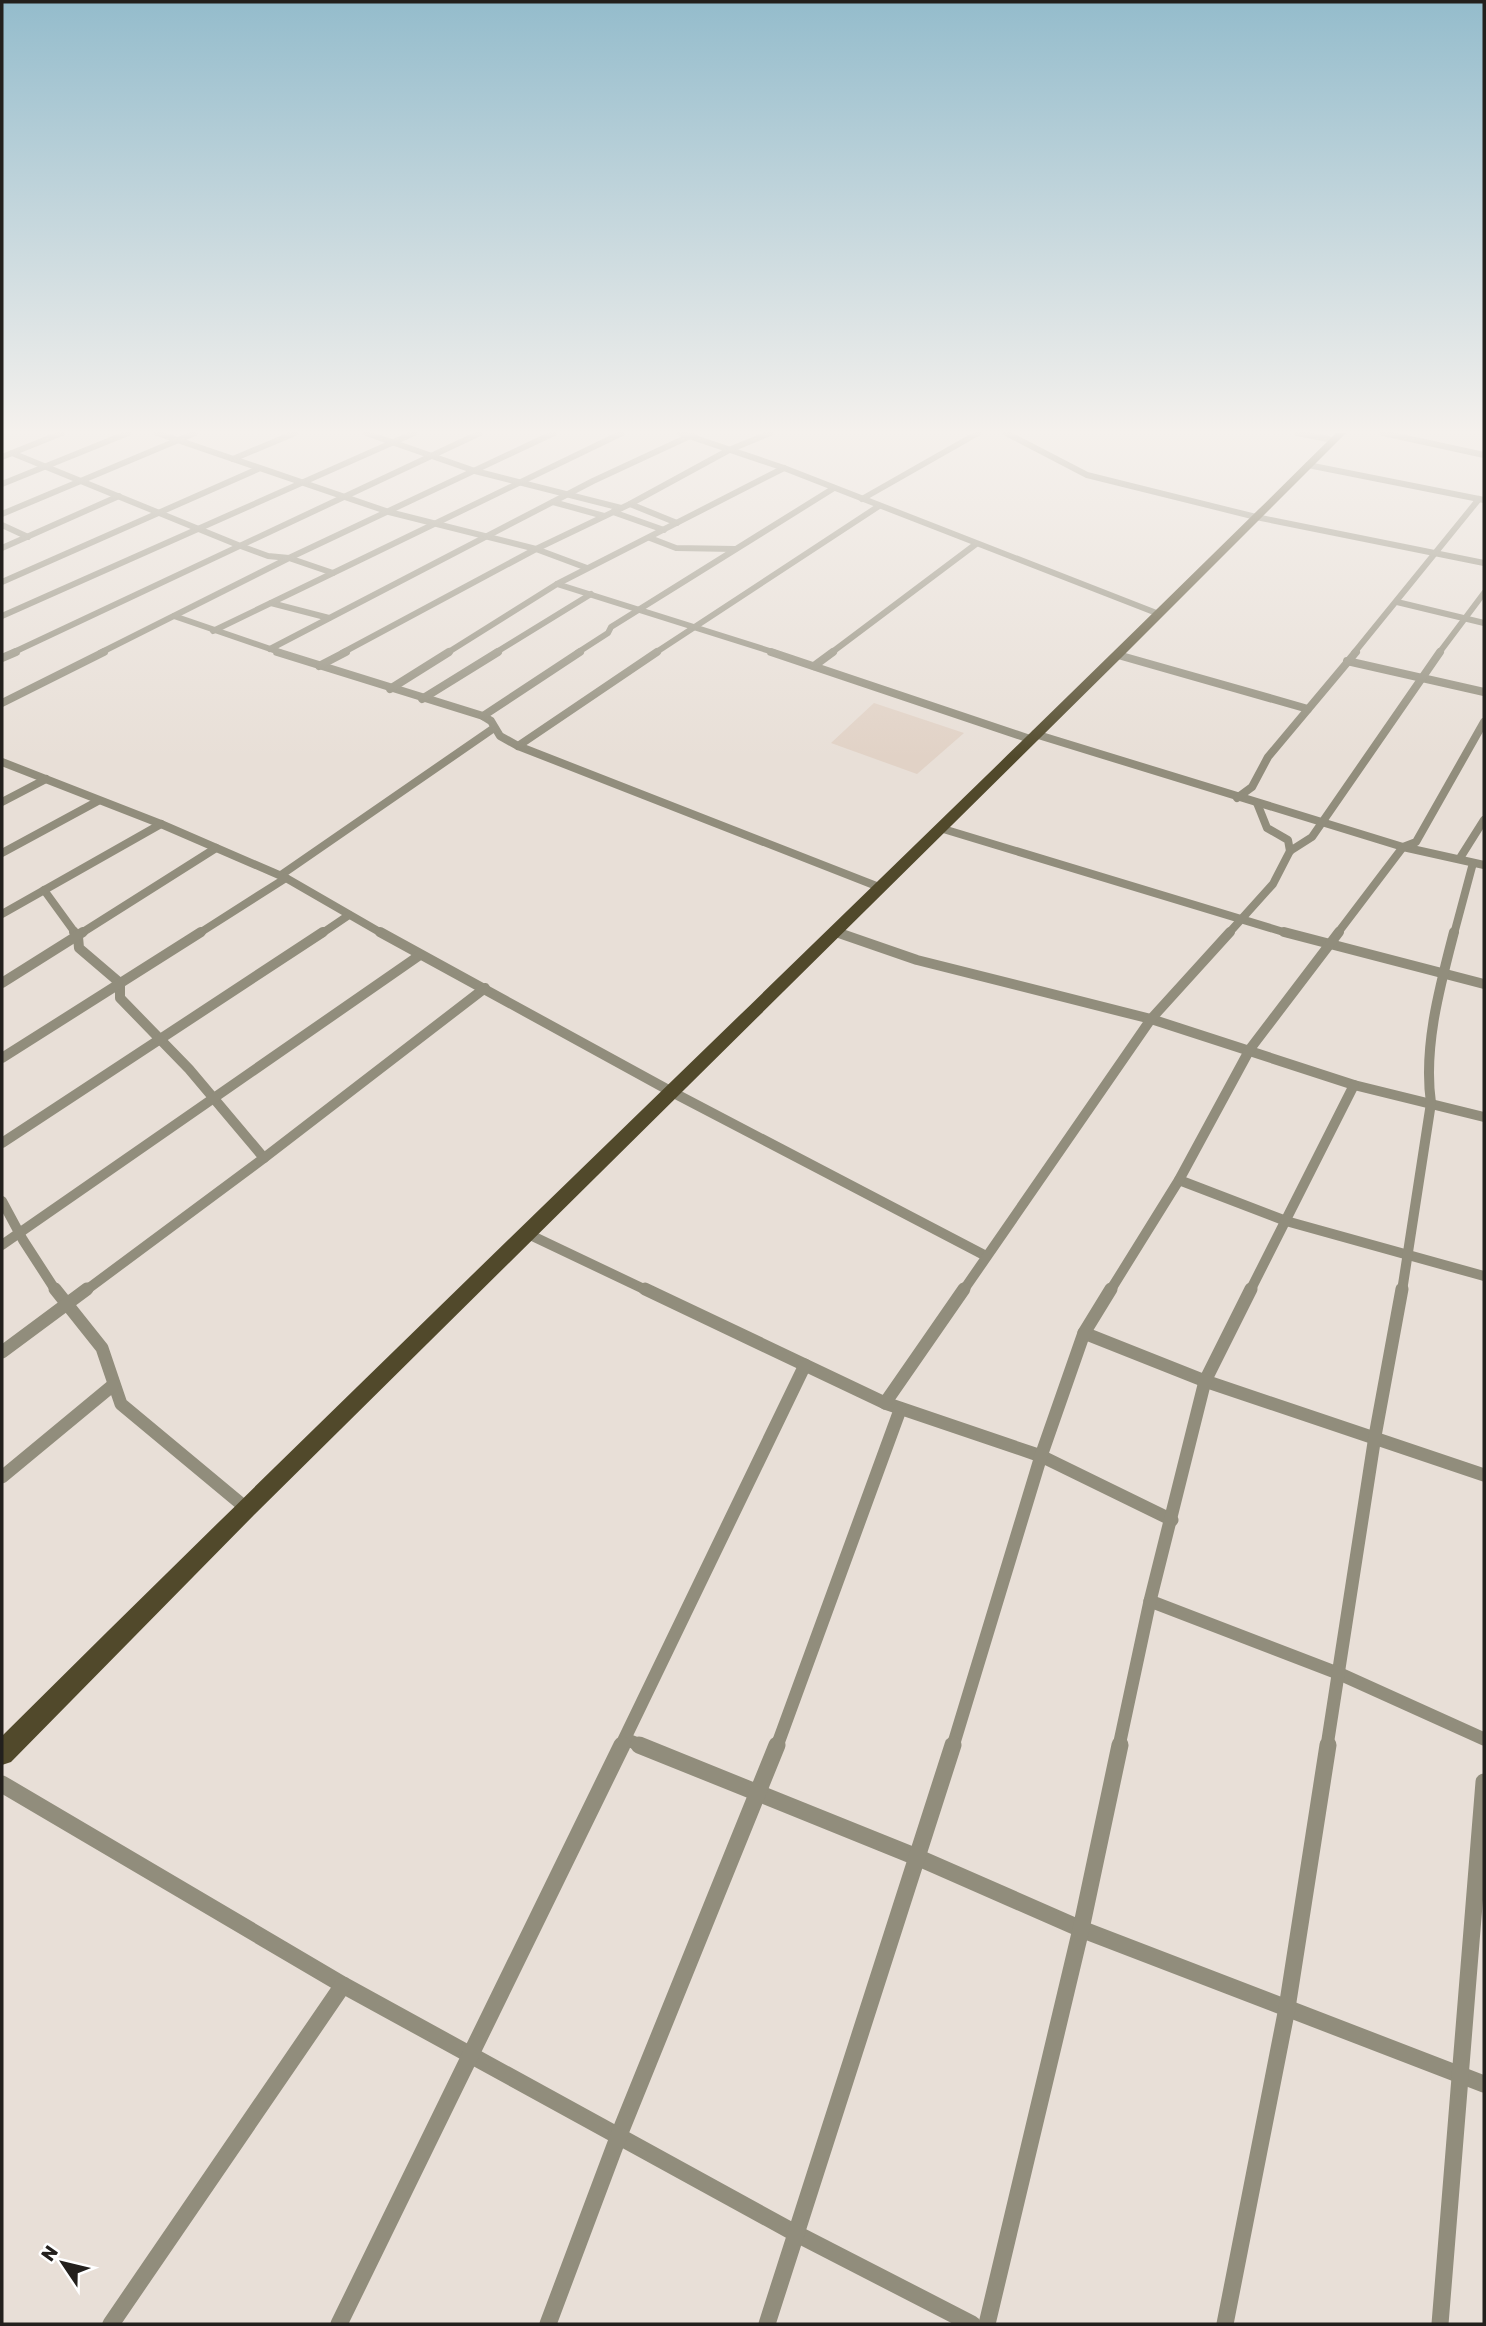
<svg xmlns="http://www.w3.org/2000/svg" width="1486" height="2326" viewBox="0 0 1486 2326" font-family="Rubik,sans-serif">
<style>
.built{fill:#e1d2c6}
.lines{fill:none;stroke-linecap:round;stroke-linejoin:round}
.street-far4{stroke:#918d7c;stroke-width:6}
.street-far3{stroke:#918d7c;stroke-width:8}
.street-far2{stroke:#918d7c;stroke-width:10}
.street-far1{stroke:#918d7c;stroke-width:13}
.street{stroke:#918d7c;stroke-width:17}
.primary{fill:#51492b;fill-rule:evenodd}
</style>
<rect width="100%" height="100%" fill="#e8dfd7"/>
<!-- built -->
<polygon class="built" points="874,703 964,733 917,774 831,743"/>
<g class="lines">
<!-- street-far4 -->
<g class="street-far4">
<polyline points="157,433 389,512 536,549 587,568"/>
<polyline points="366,433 475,471 621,508"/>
<polyline points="680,433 784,468 1159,614"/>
<polyline points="1006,433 1087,475 1256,517 1484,563"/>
<polyline points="1297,433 1333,440"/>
<polyline points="1383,433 1484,455"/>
<polyline points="12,453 238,545 268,556 289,558 554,433"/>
<polyline points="2,457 62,433"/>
<polyline points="233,459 295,433"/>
<polyline points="1308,465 1484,500"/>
<polyline points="2,484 128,433"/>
<polyline points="862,499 978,433"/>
<polyline points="553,502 604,516"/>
<polyline points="630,504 677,523"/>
<polyline points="613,512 664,530"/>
<polyline points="2,514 195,433"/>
<polyline points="2,525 28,537"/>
<polyline points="650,538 676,548 735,549"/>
<polyline points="2,548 119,496"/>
<polyline points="2,582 258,469"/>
<polyline points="557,584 776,653"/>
<polyline points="1397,602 1484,623"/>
<polyline points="271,603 329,618"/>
<polyline points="2,616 414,433"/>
<polyline points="174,616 282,653"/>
<polyline points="213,631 333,573"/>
<polyline points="270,649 593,481 692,435"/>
<polyline points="12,653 480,433"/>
<polyline points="100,653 289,558 333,573 622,433"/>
<polyline points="342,653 536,549 630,504 729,450 770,433"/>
<polyline points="447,653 557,584 784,468"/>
<polyline points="495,653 591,594"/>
<polyline points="577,653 608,633 611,627 834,488"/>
<polyline points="655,653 879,506"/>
<polyline points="831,653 976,544"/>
<polyline points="1354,653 1479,499"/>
<polyline points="1439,653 1484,593"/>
</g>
<!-- street-far3 -->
<g class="street-far3">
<polyline points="277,652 483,716 491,721 500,736 518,746 879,887"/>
<polyline points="771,652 1030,739"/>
<polyline points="1118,655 1308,709"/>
<polyline points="2,658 16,652"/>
<polyline points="1347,661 1484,692"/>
<polyline points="319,666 346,652"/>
<polyline points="814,666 833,652"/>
<polyline points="390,689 449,652"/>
<polyline points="422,699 498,652"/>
<polyline points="2,703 104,652"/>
<polyline points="483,716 580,652"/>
<polyline points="1035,734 1403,847 1484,865"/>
<polyline points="518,746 657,652"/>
<polyline points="2,762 161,824 286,878 383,934"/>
<polyline points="1237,798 1252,787 1268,757 1356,652"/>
<polyline points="2,802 46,779"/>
<polyline points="1257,803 1267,828 1288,840 1290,851"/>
<polyline points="940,828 1290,934"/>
<polyline points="2,853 98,801"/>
<polyline points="1460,858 1484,820"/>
<polyline points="281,875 494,728"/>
<polyline points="44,890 76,934"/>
<polyline points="2,914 161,824"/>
<polyline points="833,931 841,934"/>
<polyline points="80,934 216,848"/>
<polyline points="198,934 286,878"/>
<polyline points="321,934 349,915"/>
<polyline points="1228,934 1273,884 1290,851 1312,837 1440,652"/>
<polyline points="1337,934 1403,847 1416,842 1484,722"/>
<polyline points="1454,934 1473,863"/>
</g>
<!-- street-far2 -->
<g class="street-far2">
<polyline points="74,932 78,937 79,948 120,983 120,998 189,1069 264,1158"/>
<polyline points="380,932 672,1092 986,1256"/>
<polyline points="836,932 917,960 1151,1019 1354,1085 1484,1117"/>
<polyline points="1284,932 1484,984"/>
<polyline points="2,983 83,932"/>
<polyline points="2,1058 201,932"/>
<polyline points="2,1143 323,932"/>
<polyline points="1179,1180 1286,1221 1484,1276"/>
<polyline points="2,1201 23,1240 56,1291"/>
<polyline points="526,1233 648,1291"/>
<polyline points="2,1245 420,955"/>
<polyline points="85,1291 264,1158 485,988"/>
<polyline points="963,1291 1151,1019 1230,932"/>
<polyline points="1110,1291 1179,1180 1250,1049 1339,932"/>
<polyline points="1250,1291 1354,1085"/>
<path d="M1402,1291L1431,1103C1423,1047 1440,986 1454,932"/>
</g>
<!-- street-far1 -->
<g class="street-far1">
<polyline points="55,1289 102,1348 121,1404 246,1508"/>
<polyline points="645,1289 885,1403 1041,1456 1172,1520"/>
<polyline points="1084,1333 1205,1381 1484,1475"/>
<polyline points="2,1352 87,1289"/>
<polyline points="885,1403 964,1289"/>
<polyline points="2,1477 112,1386"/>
<polyline points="1150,1601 1340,1674 1484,1739"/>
<polyline points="625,1739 643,1746"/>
<polyline points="621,1746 805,1365"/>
<polyline points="777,1746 900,1410"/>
<polyline points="953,1746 1041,1456 1084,1333 1111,1289"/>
<polyline points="1119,1746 1150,1601 1205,1381 1251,1289"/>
<polyline points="1327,1746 1375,1436 1402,1289"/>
</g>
<!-- street -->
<g class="street">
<polyline points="639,1745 919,1858 1081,1929 1484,2084"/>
<polyline points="2,1784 343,1985 795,2233 972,2324"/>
<polyline points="111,2324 343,1985"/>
<polyline points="339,2324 622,1745"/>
<polyline points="548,2324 619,2135 777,1745"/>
<polyline points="767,2324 953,1745"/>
<polyline points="987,2324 1081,1929 1120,1745"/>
<polyline points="1225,2324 1287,2008 1328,1745"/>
<polyline points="1440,2324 1484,1782"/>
</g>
<!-- primary -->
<path class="primary" d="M1336,433H1346L1122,657L254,1515L11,1762L2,1765V1736C443,1298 894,870 1336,433Z"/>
</g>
<!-- sky -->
<linearGradient id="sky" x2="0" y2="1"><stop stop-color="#94bccc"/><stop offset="0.57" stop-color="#f5f1ed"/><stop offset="1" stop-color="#f5f1ed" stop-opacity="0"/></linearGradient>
<rect width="1486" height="758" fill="url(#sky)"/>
<!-- border -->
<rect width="1486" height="2326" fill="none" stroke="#23201d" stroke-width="7"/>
<!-- north arrow -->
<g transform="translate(63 2263) rotate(305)" stroke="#ffffff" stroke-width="5" paint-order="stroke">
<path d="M0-5L12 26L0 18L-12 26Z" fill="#23201d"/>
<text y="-10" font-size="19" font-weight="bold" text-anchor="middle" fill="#23201d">N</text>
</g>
</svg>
